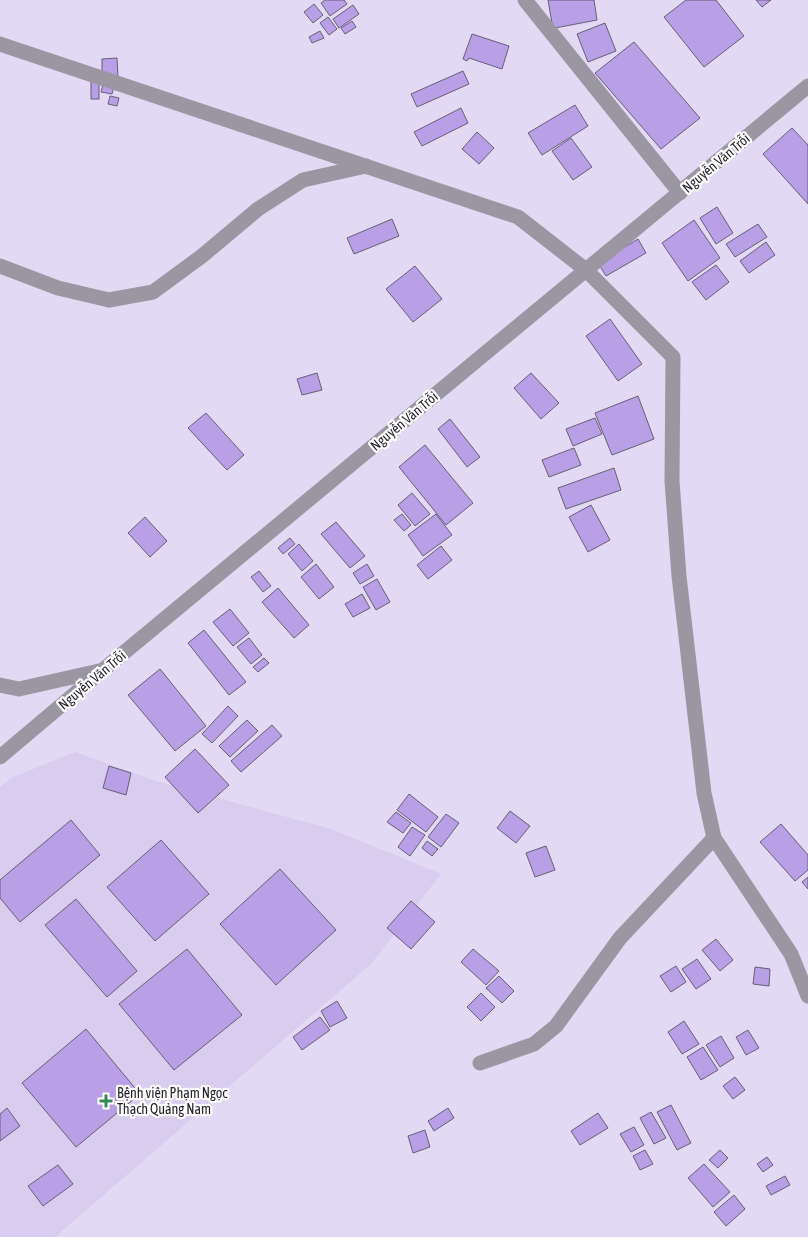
<svg xmlns="http://www.w3.org/2000/svg" width="808" height="1237" viewBox="0 0 808 1237" font-family="'Asap Condensed',sans-serif">
<style>
.built{fill:#d8cdee}
.building{fill:#b99fe5;stroke:#675f76}
.lines{fill:none;stroke-linecap:round;stroke-linejoin:round}
.minor{stroke:#9b97a2;stroke-width:15}
.poi-dot{fill:#398a5b;stroke:#fff;stroke-width:2}
.labels{text-anchor:middle;dominant-baseline:central;stroke-width:4.5;stroke-linejoin:round;paint-order:stroke}
.street-label{font-size:14px;fill:#221f29;stroke:#fff}
.poi-label{font-size:14px;fill:#221f29;stroke:#fff;text-anchor:start}
</style>
<rect width="100%" height="100%" fill="#e2d9f4"/>
<!-- built -->
<polygon class="built" points="75,752 156,781 331,829 441,874 371,964 55,1237 0,1237 0,787 11,778"/>
<!-- building -->
<g class="building">
<polygon points="325,0 344,0 347,4 330,16 321,3"/>
<polygon points="548,0 594,0 597,20 555,28 553,29"/>
<polygon points="686,0 716,0 744,36 704,67 664,17"/>
<polygon points="756,0 771,0 762,7"/>
<polygon points="314,4 323,15 313,23 304,12"/>
<polygon points="353,5 359,14 339,28 333,19"/>
<polygon points="328,17 337,29 329,35 320,23"/>
<polygon points="352,21 356,27 345,34 341,28"/>
<polygon points="605,23 616,51 588,62 577,34"/>
<polygon points="320,31 324,38 312,43 309,37"/>
<polygon points="472,34 509,46 502,69 469,58 467,61 463,59"/>
<polygon points="634,42 700,118 661,149 595,73"/>
<polygon points="117,58 118,77 102,77 102,59"/>
<polygon points="463,71 469,84 417,107 411,94"/>
<rect x="91" y="79" width="8" height="20"/>
<polygon points="103,85 114,87 112,94 101,92"/>
<polygon points="110,96 119,98 117,106 108,104"/>
<polygon points="575,105 588,126 542,155 528,133"/>
<polygon points="461,108 468,123 422,146 414,132"/>
<polygon points="792,128 808,145 808,204 763,154"/>
<polygon points="477,132 494,148 479,164 462,149"/>
<polygon points="571,138 592,167 573,180 552,151"/>
<polygon points="717,207 733,233 716,244 700,218"/>
<polygon points="392,219 399,236 354,254 347,238"/>
<polygon points="694,220 720,258 688,281 662,243"/>
<polygon points="758,224 767,237 735,257 726,244"/>
<polygon points="638,239 646,253 606,276 598,263"/>
<polygon points="766,242 775,255 749,273 740,261"/>
<polygon points="716,265 729,282 706,300 692,282"/>
<polygon points="415,266 442,299 413,322 386,289"/>
<polygon points="610,319 642,364 618,381 586,336"/>
<polygon points="317,373 322,390 302,395 297,379"/>
<polygon points="531,373 559,403 541,419 514,388"/>
<polygon points="638,396 654,439 612,455 595,413"/>
<polygon points="206,413 244,455 227,470 188,428"/>
<polygon points="595,418 602,434 573,446 566,429"/>
<polygon points="450,419 480,457 467,467 438,429"/>
<polygon points="425,445 473,503 446,525 399,467"/>
<polygon points="574,448 581,465 549,477 542,460"/>
<polygon points="614,468 621,490 566,509 558,488"/>
<polygon points="412,493 430,514 415,526 398,505"/>
<polygon points="591,505 610,540 588,552 569,517"/>
<polygon points="402,514 411,525 404,531 394,520"/>
<polygon points="436,514 452,535 423,556 408,535"/>
<polygon points="145,517 167,541 150,557 128,533"/>
<polygon points="336,522 365,556 350,568 321,534"/>
<polygon points="290,538 295,544 283,554 278,548"/>
<polygon points="299,544 313,561 302,571 288,554"/>
<polygon points="441,546 452,560 428,579 417,565"/>
<polygon points="316,564 334,587 319,599 301,577"/>
<polygon points="367,564 374,576 360,584 353,573"/>
<polygon points="259,571 271,586 263,592 251,577"/>
<polygon points="377,579 390,602 376,610 363,587"/>
<polygon points="278,588 309,625 294,638 262,602"/>
<polygon points="362,594 370,608 353,617 345,604"/>
<polygon points="230,609 249,633 233,646 213,622"/>
<polygon points="204,630 246,682 229,695 188,643"/>
<polygon points="249,638 262,655 251,664 237,647"/>
<polygon points="264,658 269,663 258,672 253,667"/>
<polygon points="160,669 206,726 175,751 128,695"/>
<polygon points="228,706 238,716 212,743 202,734"/>
<polygon points="247,720 258,731 230,757 219,746"/>
<polygon points="272,725 282,736 241,772 231,761"/>
<polygon points="195,749 229,785 198,813 165,777"/>
<polygon points="109,766 131,773 126,795 103,788"/>
<polygon points="409,794 438,817 426,832 397,810"/>
<polygon points="510,811 530,826 516,843 497,828"/>
<polygon points="396,812 411,823 403,833 387,822"/>
<polygon points="446,814 459,823 441,847 428,837"/>
<polygon points="71,820 100,855 20,922 0,898 0,880"/>
<polygon points="781,824 808,855 808,870 795,881 760,842"/>
<polygon points="412,827 425,835 410,856 398,847"/>
<polygon points="161,840 209,894 155,941 107,887"/>
<polygon points="427,841 438,849 432,856 422,848"/>
<polygon points="546,846 555,870 535,877 526,853"/>
<polygon points="280,869 336,930 276,985 220,924"/>
<polygon points="808,877 808,889 802,882"/>
<polygon points="76,899 137,971 107,997 45,925"/>
<polygon points="411,901 435,922 411,949 387,928"/>
<polygon points="716,939 733,960 720,971 702,950"/>
<polygon points="187,949 242,1015 174,1070 119,1004"/>
<polygon points="473,949 499,971 486,985 461,962"/>
<polygon points="697,959 711,979 696,989 682,969"/>
<polygon points="676,966 686,982 671,992 660,976"/>
<polygon points="755,967 770,969 769,986 753,984"/>
<polygon points="499,976 514,991 502,1003 486,988"/>
<polygon points="481,993 495,1007 481,1021 467,1007"/>
<polygon points="337,1001 347,1018 330,1027 321,1011"/>
<polygon points="320,1017 330,1030 302,1050 293,1037"/>
<polygon points="684,1021 699,1044 682,1054 668,1032"/>
<polygon points="86,1029 140,1094 76,1147 22,1083"/>
<polygon points="748,1030 759,1048 746,1055 736,1037"/>
<polygon points="721,1036 734,1058 720,1067 706,1045"/>
<polygon points="703,1047 718,1070 701,1080 687,1057"/>
<polygon points="735,1077 745,1090 733,1099 723,1086"/>
<polygon points="671,1105 691,1143 677,1150 657,1112"/>
<polygon points="7,1108 20,1126 0,1141 0,1114"/>
<polygon points="448,1108 454,1118 434,1131 428,1121"/>
<polygon points="651,1112 666,1138 654,1144 640,1118"/>
<polygon points="598,1113 608,1128 580,1145 571,1131"/>
<polygon points="634,1127 644,1145 631,1152 620,1134"/>
<polygon points="425,1130 430,1147 413,1153 408,1136"/>
<polygon points="645,1150 653,1164 640,1170 633,1156"/>
<polygon points="720,1150 728,1158 718,1168 709,1160"/>
<polygon points="767,1157 773,1165 763,1172 757,1164"/>
<polygon points="704,1164 730,1192 713,1207 688,1178"/>
<polygon points="58,1165 73,1184 43,1206 28,1186"/>
<polygon points="785,1176 790,1185 771,1195 766,1186"/>
<polygon points="734,1195 745,1209 726,1226 714,1212"/>
</g>
<g class="lines">
<!-- minor -->
<g class="minor">
<polyline points="525,0 680,193"/>
<polyline points="0,44 518,217 586,270 673,357 672,481 679,576 704,793 714,838 791,954 808,996"/>
<polyline points="0,266 58,288 109,300 153,292 202,256 258,209 303,180 366,166"/>
<polyline points="0,685 19,689 99,671"/>
<polyline points="0,757 103,670 808,86"/>
<polyline points="480,1063 534,1044 556,1026 620,938 714,838"/>
</g>
</g>
<!-- markers -->
<path class="poi-dot" d="M103.5 1093.5h5v5h5v5h-5v5h-5v-5h-5v-5h5z"/>
<g class="labels">
<!-- street labels -->
<g class="street-label">
<text transform="translate(716 163) rotate(-40)">Nguyễn Văn Trỗi</text>
<text transform="translate(404 421) rotate(-40)">Nguyễn Văn Trỗi</text>
<text transform="translate(92 680) rotate(-40)">Nguyễn Văn Trỗi</text>
</g>
<!-- poi labels -->
<g class="poi-label">
<text x="117" y="1093">Bệnh viện Phạm Ngọc<tspan x="117" dy="16">Thạch Quảng Nam</tspan></text>
</g>
</g>
</svg>
